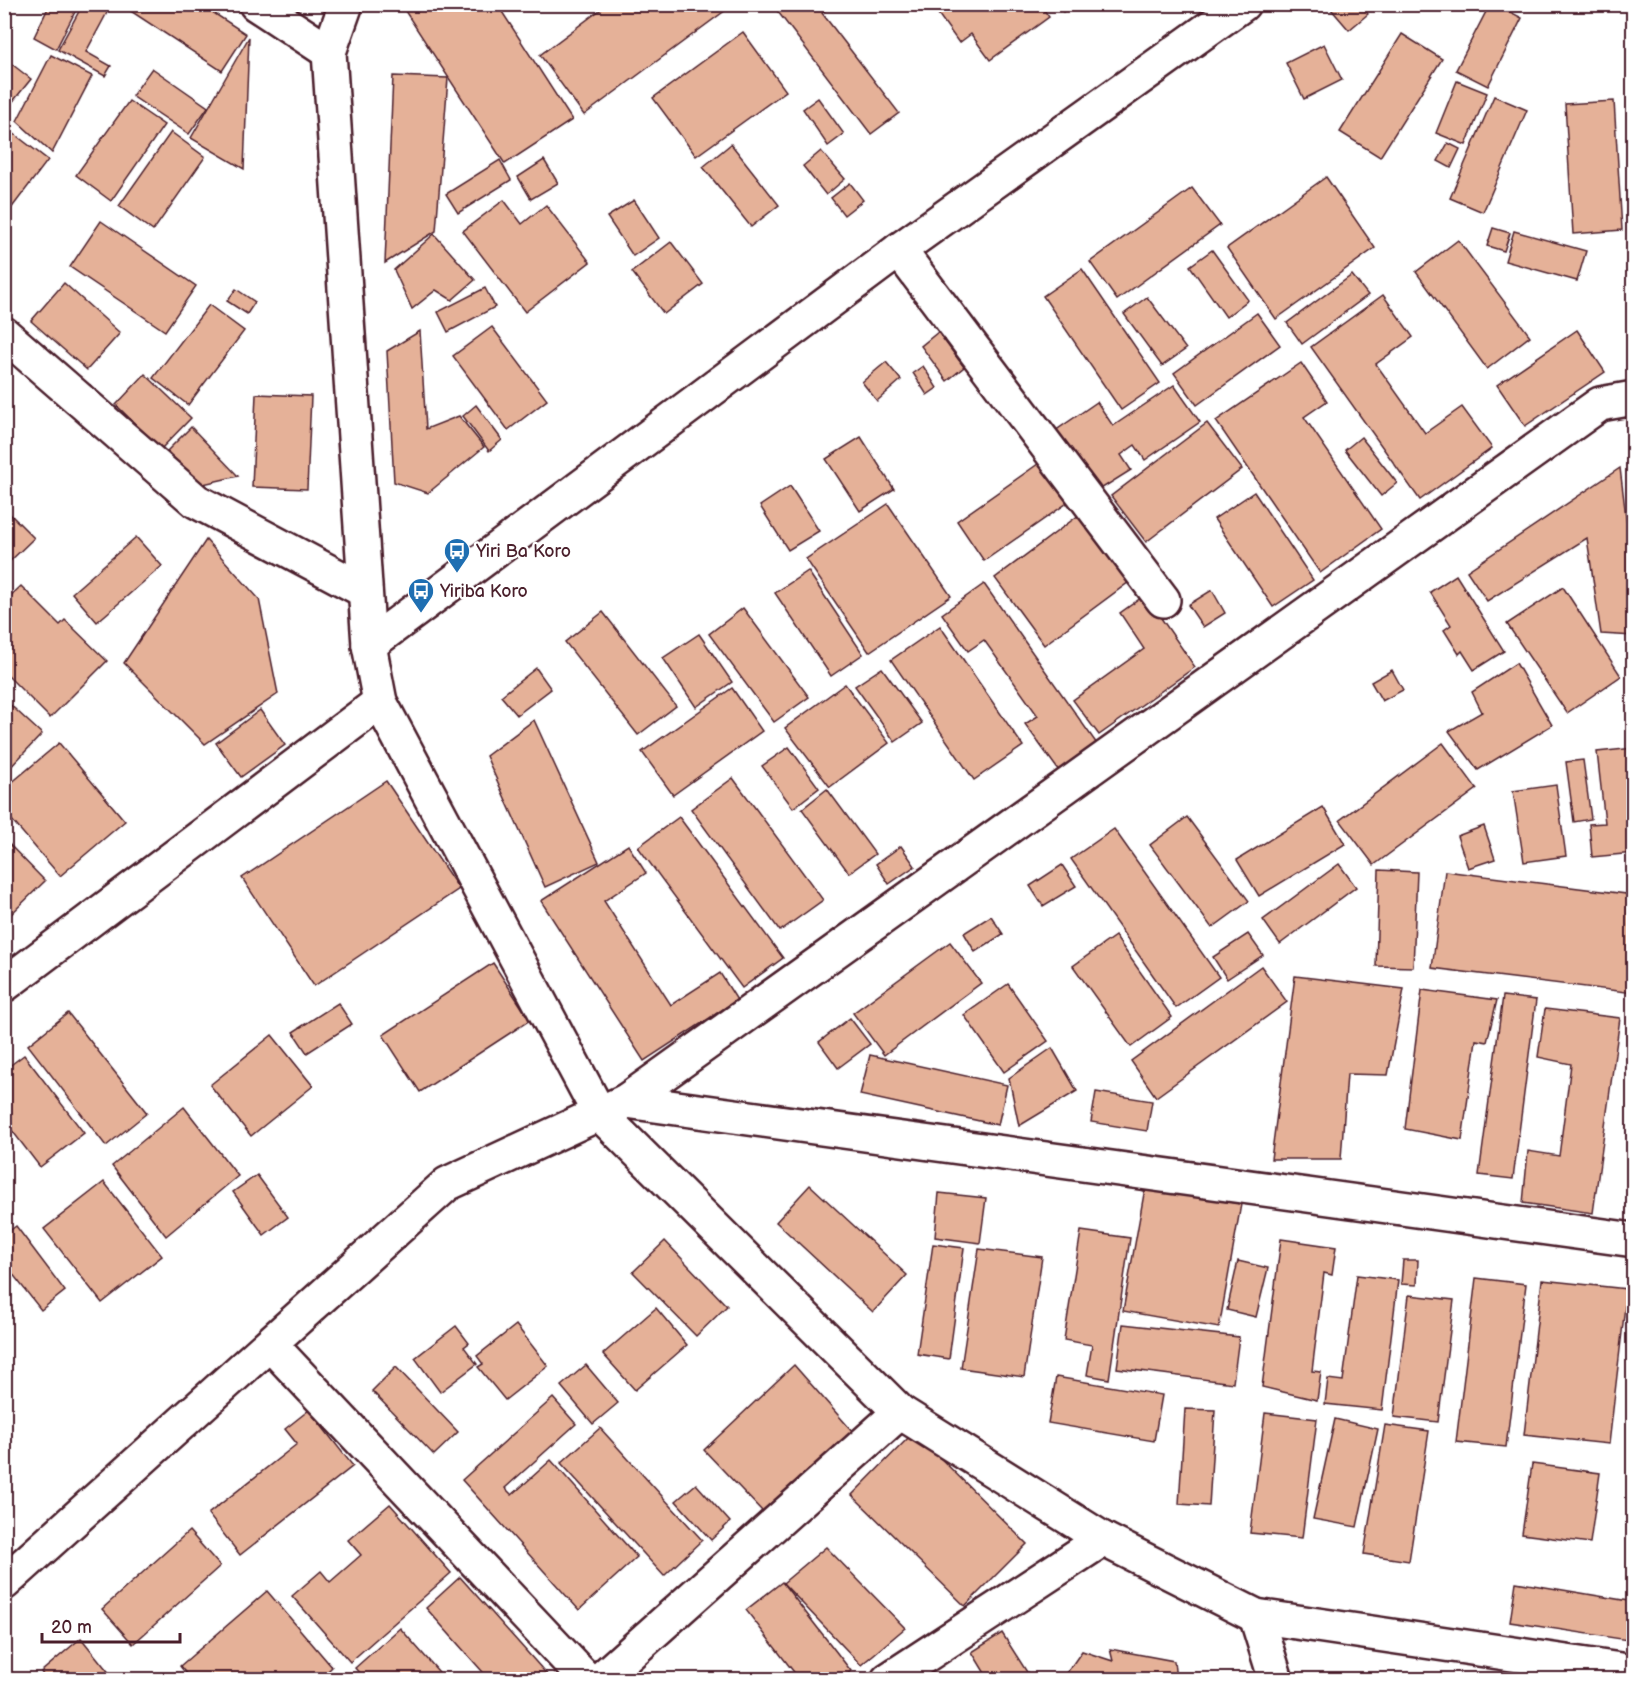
<svg xmlns="http://www.w3.org/2000/svg" width="1638" height="1684" viewBox="0 0 1638 1684" font-family="'Balsamiq Sans',sans-serif">
<style>
.building{fill:#e5b198;stroke:#4a1f2b;stroke-width:1.5}
.lines{fill:none;stroke-linecap:round;stroke-linejoin:round}
.minor-casing{stroke:#4a1f2b;stroke-width:38}
.minor{stroke:#fff;stroke-width:33}
.labels{text-anchor:middle;dominant-baseline:central;stroke-width:4.5;stroke-linejoin:round;paint-order:stroke}
.poi-label{font-size:18px;fill:#4a1f2b;stroke:#fff;text-anchor:start}
</style>
<rect width="100%" height="100%" fill="#fff"/>
<filter id="ink" filterUnits="userSpaceOnUse"><feTurbulence type="fractalNoise" baseFrequency=".0167" numOctaves="2"/><feDisplacementMap in="SourceGraphic" scale="12" xChannelSelector="R" yChannelSelector="G"/><feConvolveMatrix kernelMatrix="1 2 1 2 8 2 1 2 1" color-interpolation-filters="sRGB"/></filter>
<g filter="url(#ink)">
<!-- building -->
<g class="building">
<polygon points="50,4 79,4 56,49 34,37"/>
<polygon points="83,4 104,4 109,9 86,52 111,66 105,76 58,50"/>
<polygon points="120,4 200,4 246,34 222,71"/>
<polygon points="415,4 497,4 572,120 505,164 405,11"/>
<polygon points="608,4 734,4 584,115 540,55"/>
<polygon points="772,4 833,4 822,13 899,113 871,134"/>
<polygon points="931,4 1040,4 1049,17 990,60 971,34 959,43"/>
<polygon points="1058,4 1073,4 1063,12"/>
<polygon points="1337,4 1360,4 1368,14 1349,30 1331,9"/>
<polygon points="1490,4 1495,4 1522,18 1488,86 1456,70"/>
<polygon points="743,32 786,91 696,156 653,98"/>
<polygon points="1402,34 1442,59 1380,157 1340,132"/>
<polygon points="249,37 244,169 191,138"/>
<polygon points="1324,44 1342,80 1304,99 1286,63"/>
<polygon points="51,55 92,76 52,153 17,121"/>
<polygon points="4,58 31,79 6,110 4,109"/>
<polygon points="152,68 208,107 189,134 132,96"/>
<polygon points="393,76 448,78 436,231 385,263"/>
<polygon points="1457,81 1487,93 1466,145 1436,133"/>
<polygon points="1494,96 1527,110 1483,212 1450,198"/>
<polygon points="818,98 844,134 828,146 803,109"/>
<polygon points="129,101 164,125 111,201 76,175"/>
<polygon points="1614,101 1622,230 1573,234 1565,104"/>
<polygon points="171,132 205,157 153,231 119,206"/>
<polygon points="13,133 48,160 4,218 4,144"/>
<polygon points="1448,143 1460,149 1451,168 1438,161"/>
<polygon points="731,144 779,205 751,227 703,167"/>
<polygon points="821,151 845,179 826,195 803,166"/>
<polygon points="500,160 511,180 458,213 446,194"/>
<polygon points="544,160 558,183 531,199 518,177"/>
<polygon points="1326,177 1375,248 1276,319 1227,248"/>
<polygon points="850,183 863,200 844,215 831,198"/>
<polygon points="1192,188 1220,225 1117,300 1090,262"/>
<polygon points="504,200 522,224 546,205 590,262 525,312 463,231"/>
<polygon points="634,200 659,238 633,256 607,217"/>
<polygon points="101,221 196,286 165,331 70,267"/>
<polygon points="1493,228 1510,233 1504,251 1487,246"/>
<polygon points="1514,231 1586,251 1577,281 1505,261"/>
<polygon points="434,234 475,280 452,300 436,290 412,309 394,270"/>
<polygon points="1458,240 1530,336 1487,369 1416,272"/>
<polygon points="671,242 703,284 664,314 632,272"/>
<polygon points="1212,250 1248,300 1226,317 1190,266"/>
<polygon points="1082,269 1160,383 1121,410 1043,296"/>
<polygon points="1352,275 1368,295 1302,344 1287,323"/>
<polygon points="64,283 120,333 87,370 31,321"/>
<polygon points="485,288 495,307 448,332 438,312"/>
<polygon points="236,289 255,302 247,314 227,301"/>
<polygon points="1383,295 1413,337 1376,364 1425,433 1462,407 1492,448 1420,500 1311,347"/>
<polygon points="1147,297 1186,349 1162,366 1124,314"/>
<polygon points="209,305 244,331 188,405 153,378"/>
<polygon points="1257,313 1280,345 1197,405 1174,373"/>
<polygon points="492,327 547,400 508,430 453,356"/>
<polygon points="1577,330 1605,372 1525,426 1497,385"/>
<polygon points="420,331 426,429 459,416 484,447 428,493 394,482 387,351"/>
<polygon points="938,332 964,367 947,381 921,346"/>
<polygon points="886,362 901,380 877,401 862,382"/>
<polygon points="1301,363 1327,401 1304,417 1381,529 1320,573 1216,421"/>
<polygon points="923,366 937,388 927,395 913,373"/>
<polygon points="145,374 191,418 161,449 116,405"/>
<polygon points="1174,385 1200,422 1145,460 1135,445 1121,455 1131,470 1096,492 1055,431 1097,402 1113,426"/>
<polygon points="256,394 311,396 307,489 252,487"/>
<polygon points="476,405 502,440 489,451 463,416"/>
<polygon points="1207,423 1242,469 1146,542 1111,496"/>
<polygon points="191,427 238,476 199,485 167,451"/>
<polygon points="861,437 894,489 860,511 826,459"/>
<polygon points="1361,437 1397,483 1381,496 1345,450"/>
<polygon points="1045,459 1073,499 984,561 957,521"/>
<polygon points="1620,468 1634,582 1634,636 1601,634 1587,538 1487,601 1467,571"/>
<polygon points="790,486 819,531 788,550 760,506"/>
<polygon points="1254,492 1313,580 1273,607 1214,519"/>
<polygon points="888,504 951,596 869,652 806,559"/>
<polygon points="4,508 34,538 4,567"/>
<polygon points="1083,512 1133,579 1044,645 995,578"/>
<polygon points="136,537 162,566 97,622 72,593"/>
<polygon points="206,540 259,599 278,694 205,744 124,663"/>
<polygon points="808,571 863,654 831,676 775,593"/>
<polygon points="1456,575 1504,651 1474,670 1462,651 1459,654 1444,630 1451,625 1430,592"/>
<polygon points="984,584 1097,744 1059,771 1025,724 1038,716 984,640 968,651 942,614"/>
<polygon points="21,586 60,625 65,620 107,661 50,718 4,672 4,602"/>
<polygon points="1563,587 1621,676 1567,713 1507,624"/>
<polygon points="1212,590 1225,613 1203,627 1188,605"/>
<polygon points="1145,595 1195,667 1099,735 1073,700 1144,649 1120,613"/>
<polygon points="743,608 809,697 774,722 709,634"/>
<polygon points="603,612 676,706 638,735 565,642"/>
<polygon points="940,626 1023,746 974,780 891,660"/>
<polygon points="699,634 732,682 696,707 663,658"/>
<polygon points="1516,663 1552,725 1478,770 1449,731 1482,712 1472,692"/>
<polygon points="536,668 551,689 517,715 501,696"/>
<polygon points="882,668 922,723 895,742 855,686"/>
<polygon points="1392,670 1403,690 1382,701 1371,682"/>
<polygon points="845,684 889,743 830,787 785,728"/>
<polygon points="732,688 762,731 673,795 642,752"/>
<polygon points="4,699 42,734 4,774"/>
<polygon points="260,710 285,745 241,777 216,743"/>
<polygon points="534,720 599,862 545,887 486,756"/>
<polygon points="59,743 125,821 60,876 4,811 4,789"/>
<polygon points="1443,743 1477,789 1374,865 1340,820"/>
<polygon points="789,747 819,788 793,808 762,766"/>
<polygon points="1634,748 1634,853 1592,857 1589,824 1605,823 1597,752"/>
<polygon points="1583,760 1591,819 1574,822 1566,762"/>
<polygon points="733,778 823,900 780,931 691,809"/>
<polygon points="386,781 459,889 314,986 242,878"/>
<polygon points="1556,785 1566,856 1524,862 1513,791"/>
<polygon points="827,789 875,854 849,873 802,809"/>
<polygon points="1323,807 1345,844 1259,896 1237,860"/>
<polygon points="679,817 783,958 742,988 638,847"/>
<polygon points="1187,817 1249,901 1212,928 1150,845"/>
<polygon points="1484,826 1495,859 1468,868 1457,836"/>
<polygon points="1114,829 1219,977 1176,1008 1071,859"/>
<polygon points="4,839 45,881 4,921"/>
<polygon points="628,845 646,873 604,901 671,1005 720,973 737,1000 644,1061 541,901"/>
<polygon points="901,846 915,866 889,884 876,864"/>
<polygon points="1339,864 1356,887 1280,944 1263,920"/>
<polygon points="1062,865 1076,886 1043,906 1030,886"/>
<polygon points="1379,870 1417,872 1413,967 1376,966"/>
<polygon points="1445,871 1634,895 1634,993 1432,968"/>
<polygon points="991,916 1003,934 975,952 964,933"/>
<polygon points="1248,934 1263,955 1227,979 1213,957"/>
<polygon points="1115,936 1172,1017 1131,1047 1073,966"/>
<polygon points="950,942 981,983 884,1055 853,1013"/>
<polygon points="493,963 530,1020 420,1092 383,1035"/>
<polygon points="1261,966 1287,1002 1156,1097 1131,1061"/>
<polygon points="1295,976 1404,989 1388,1075 1347,1074 1341,1159 1271,1159"/>
<polygon points="1008,984 1048,1041 1004,1072 964,1015"/>
<polygon points="1422,990 1497,1000 1487,1042 1476,1040 1462,1140 1405,1129"/>
<polygon points="1503,996 1536,1000 1513,1179 1479,1175"/>
<polygon points="338,1003 352,1024 307,1053 293,1032"/>
<polygon points="1545,1009 1620,1018 1593,1213 1523,1203 1528,1151 1559,1156 1571,1064 1538,1057"/>
<polygon points="68,1013 147,1113 106,1146 28,1045"/>
<polygon points="850,1018 870,1044 838,1068 819,1042"/>
<polygon points="272,1035 313,1086 251,1136 210,1085"/>
<polygon points="1052,1048 1077,1091 1019,1126 1009,1078"/>
<polygon points="24,1055 84,1133 40,1167 4,1120 4,1070"/>
<polygon points="870,1055 1007,1085 998,1125 860,1095"/>
<polygon points="1096,1092 1152,1101 1147,1131 1091,1122"/>
<polygon points="184,1107 238,1176 166,1236 112,1166"/>
<polygon points="257,1175 288,1217 264,1235 233,1192"/>
<polygon points="104,1182 162,1256 102,1303 44,1229"/>
<polygon points="810,1185 907,1275 873,1312 776,1222"/>
<polygon points="1145,1188 1241,1204 1219,1328 1123,1311"/>
<polygon points="939,1193 986,1198 980,1243 935,1237"/>
<polygon points="16,1226 65,1291 41,1310 4,1263 4,1235"/>
<polygon points="1081,1231 1130,1238 1109,1379 1087,1375 1092,1345 1064,1340"/>
<polygon points="1281,1239 1336,1247 1332,1275 1324,1273 1312,1371 1321,1372 1317,1400 1262,1387"/>
<polygon points="665,1241 727,1306 696,1336 633,1272"/>
<polygon points="933,1244 964,1248 949,1359 917,1354"/>
<polygon points="979,1249 1042,1257 1024,1377 961,1368"/>
<polygon points="1403,1260 1418,1260 1417,1285 1401,1284"/>
<polygon points="1238,1261 1268,1268 1256,1317 1227,1310"/>
<polygon points="1357,1275 1398,1280 1382,1410 1325,1404 1328,1379 1343,1381"/>
<polygon points="1476,1278 1526,1284 1506,1447 1456,1442"/>
<polygon points="1542,1280 1627,1289 1609,1444 1524,1435"/>
<polygon points="1409,1295 1454,1300 1438,1422 1394,1417"/>
<polygon points="656,1308 687,1345 635,1390 603,1354"/>
<polygon points="1123,1324 1239,1337 1233,1383 1117,1368"/>
<polygon points="516,1325 548,1366 505,1400 478,1367 483,1364 477,1356"/>
<polygon points="456,1326 469,1343 464,1347 477,1364 440,1392 415,1358"/>
<polygon points="586,1365 618,1403 593,1424 561,1386"/>
<polygon points="794,1365 853,1432 762,1511 704,1450"/>
<polygon points="396,1367 458,1432 434,1455 372,1391"/>
<polygon points="1056,1377 1162,1395 1154,1441 1048,1423"/>
<polygon points="553,1398 576,1424 505,1488 512,1495 551,1460 637,1557 579,1610 462,1480"/>
<polygon points="1185,1409 1215,1410 1209,1506 1179,1504"/>
<polygon points="309,1410 353,1466 240,1555 208,1514 297,1444 285,1429"/>
<polygon points="1265,1413 1317,1419 1302,1538 1250,1533"/>
<polygon points="1335,1419 1378,1429 1357,1527 1313,1519"/>
<polygon points="1385,1425 1429,1431 1409,1561 1364,1554"/>
<polygon points="600,1428 702,1540 664,1576 561,1463"/>
<polygon points="914,1432 1027,1544 965,1606 852,1495"/>
<polygon points="1532,1464 1600,1473 1590,1543 1522,1534"/>
<polygon points="696,1484 730,1522 711,1540 676,1501"/>
<polygon points="390,1504 451,1573 350,1662 292,1596 321,1571 330,1582 361,1555 348,1540"/>
<polygon points="189,1531 220,1566 133,1644 102,1609"/>
<polygon points="826,1547 905,1628 861,1665 783,1583"/>
<polygon points="460,1577 552,1680 490,1680 426,1608"/>
<polygon points="782,1582 851,1671 840,1680 800,1680 746,1610"/>
<polygon points="1516,1582 1634,1602 1634,1641 1510,1622"/>
<polygon points="267,1591 332,1667 319,1680 191,1680 180,1666"/>
<polygon points="400,1628 446,1680 365,1680 355,1668"/>
<polygon points="1002,1633 1032,1680 989,1680 972,1652"/>
<polygon points="81,1638 115,1680 46,1680 41,1672"/>
<polygon points="1110,1649 1174,1661 1176,1680 1066,1680 1066,1674 1082,1651 1113,1661"/>
<polygon points="175,1673 180,1680 167,1680"/>
</g>
<g class="lines">
<!-- minor casing -->
<g class="minor-casing">
<g id="minor">
<polyline points="256,4 329,52"/>
<polyline points="346,4 329,52 369,645 380,702 599,1113 900,1412 1103,1539 1256,1616 1634,1672"/>
<polyline points="899,250 1163,600"/>
<polyline points="4,334 196,501 365,591"/>
<polyline points="369,645 899,250 1243,4"/>
<polyline points="4,985 380,702"/>
<polyline points="626,1101 1634,1240"/>
<polyline points="270,1344 587,1680"/>
<polyline points="4,1583 447,1184 626,1101 1600,404 1634,398"/>
<polyline points="1256,1616 1276,1680"/>
<polyline points="600,1680 900,1412"/>
<polyline points="888,1680 1103,1539"/>
</g>
</g>
<!-- minor -->
<use href="#minor" class="minor"/>
</g>
</g>
<!-- icons -->
<defs>
<g id="bus-pin" transform="scale(1.35)"><path d="M0 17L-7.5 6A9.5 9.5 0 1 1 7.5 6Z" fill="#1f6fb2" stroke="#fff"/><path d="M-5-6H5V4H4V6H2V4H-2V6H-4V4H-5ZM-3.5-4V0h7V-4ZM-3.5 1.2v1.5H-2V1.2ZM2 1.2v1.5H3.5V1.2Z" fill="#fff"/></g>
</defs>
<g fill-rule="evenodd">
<use href="#bus-pin" x="457" y="551"/>
<use href="#bus-pin" x="421" y="591"/>
</g>
<g class="labels">
<!-- poi labels -->
<g class="poi-label">
<text x="476" y="551">Yiri Ba Koro</text>
<text x="440" y="591">Yiriba Koro</text>
</g>
</g>
<!-- margin -->
<rect width="1638" height="1684" fill="none" stroke="#fff" stroke-width="24"/>
<rect x="12" y="12" width="1614" height="1660" fill="none" stroke="#4a1f2b" stroke-width="2" filter="url(#ink)"/>
<!-- scale -->
<path d="M42 1633v9h138v-9" fill="none" stroke="#4a1f2b" stroke-width="3"/>
<text x="51" y="1633" font-size="18" fill="#4a1f2b" stroke="#ffffff" stroke-width="4.5" paint-order="stroke">20 m</text>
</svg>
